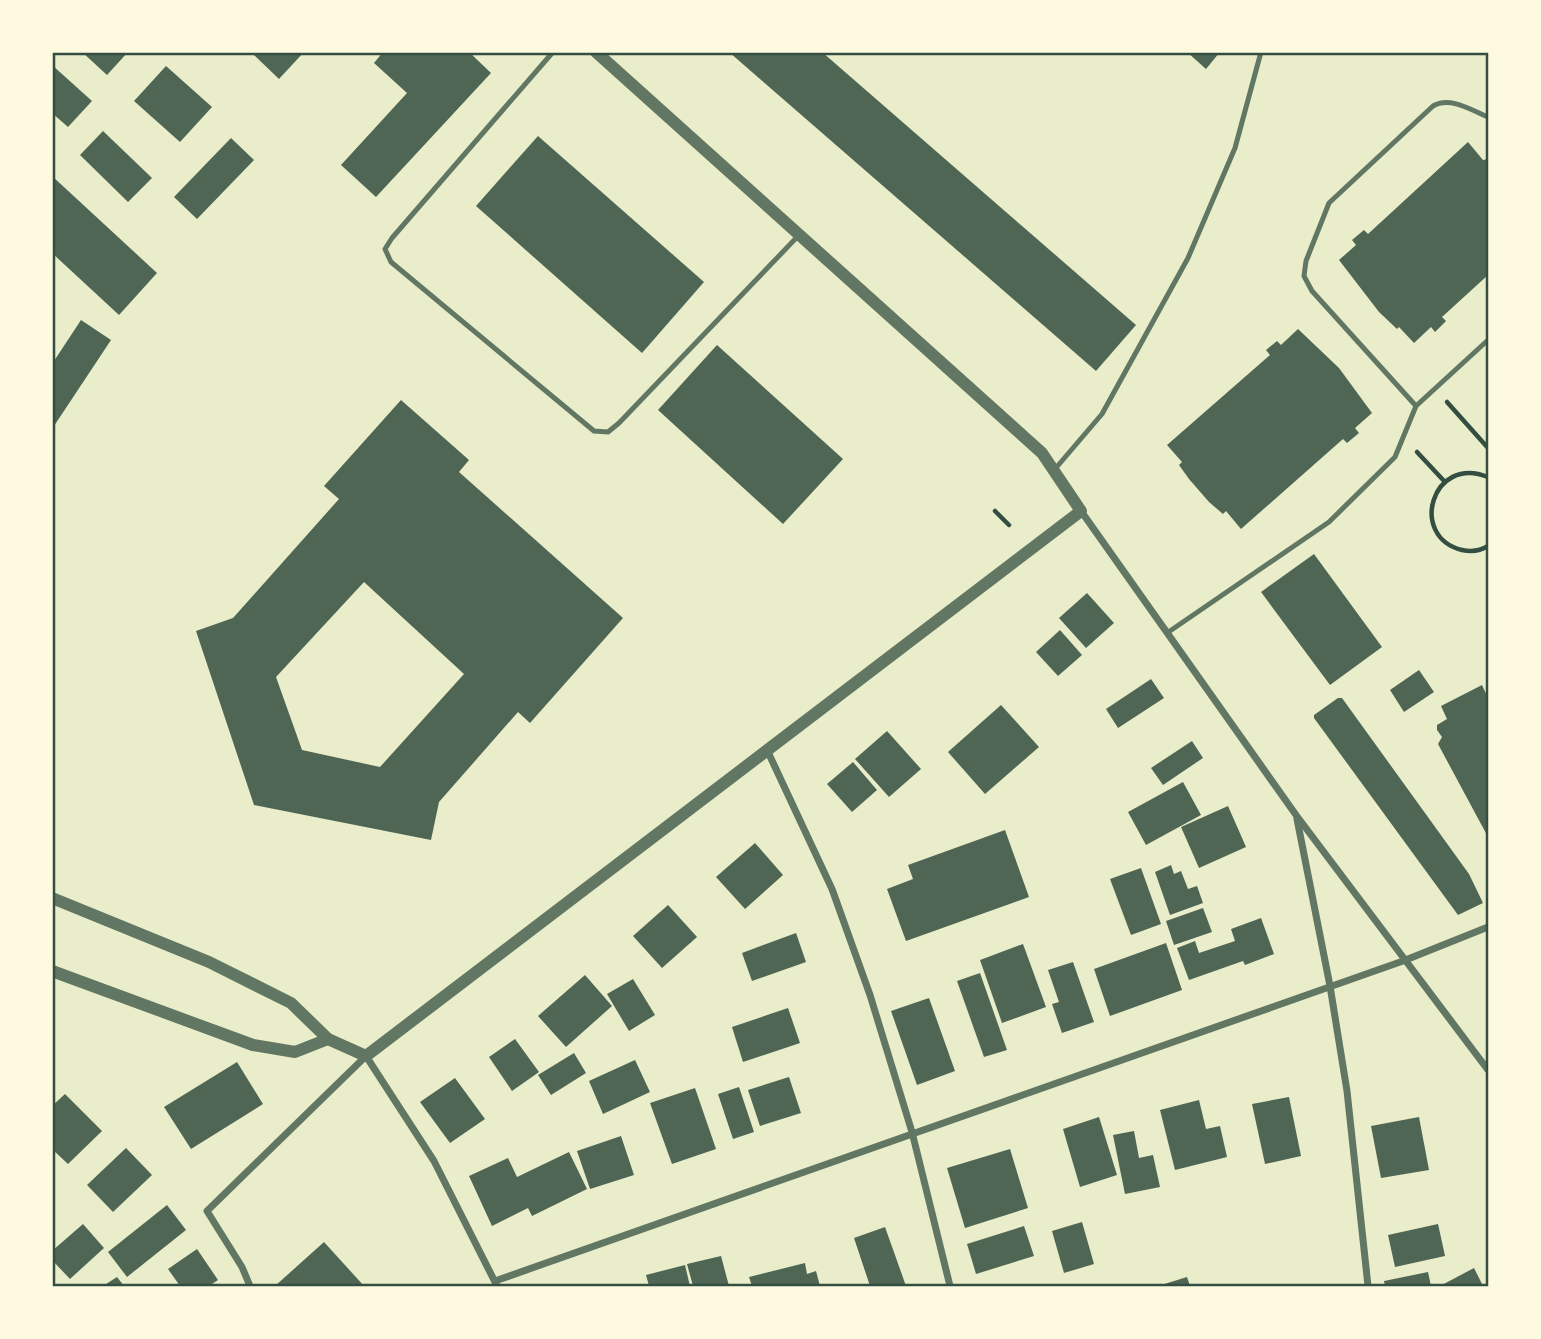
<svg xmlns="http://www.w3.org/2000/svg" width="1541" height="1339" viewBox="0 0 1541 1339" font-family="Mulish,sans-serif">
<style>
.building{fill:#4f6655;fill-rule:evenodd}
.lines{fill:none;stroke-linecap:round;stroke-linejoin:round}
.path{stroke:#344e41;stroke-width:4.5}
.service{stroke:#617663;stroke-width:5}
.minor{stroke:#617663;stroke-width:7}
.tertiary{stroke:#617663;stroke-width:12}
.neatline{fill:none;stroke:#344e41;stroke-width:2.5}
</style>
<rect width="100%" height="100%" fill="#e9edc9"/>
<!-- building -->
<g class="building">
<polygon points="82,52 128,52 107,75"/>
<polygon points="255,52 304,52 279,79 253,54"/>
<polygon points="383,52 469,52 491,73 376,197 341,165 407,93 374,63"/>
<polygon points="729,52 822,52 1136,325 1096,371"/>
<polygon points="1187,52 1220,52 1206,69"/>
<polygon points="52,65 92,101 68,127 52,113"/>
<polygon points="166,66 212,107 180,142 134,101"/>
<polygon points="103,131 152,178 128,202 80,155"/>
<polygon points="538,136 704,282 642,353 476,206"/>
<polygon points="231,138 254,160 197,219 174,197"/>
<polygon points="1468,142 1483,160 1488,159 1488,275 1442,317 1446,321 1435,332 1431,327 1414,343 1399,327 1397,329 1379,312 1339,260 1356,245 1352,240 1364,230 1368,234"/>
<polygon points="52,176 157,273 119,315 52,253"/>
<polygon points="81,320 111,340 52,429 52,364"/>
<polygon points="1298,329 1339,368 1372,413 1355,428 1359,433 1347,443 1343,439 1241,529 1226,511 1223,514 1209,502 1189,479 1179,465 1182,462 1167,445 1270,355 1266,350 1277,341 1281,345"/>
<polygon points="717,345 843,459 783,524 658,410"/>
<path d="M401,400L469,460L459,472L623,618L530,723L518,712L439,802L431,840L254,805L196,631L233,618L339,499L324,486ZM364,582L464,674L380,767L302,750L276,677Z"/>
<polygon points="1314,554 1382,647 1330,685 1261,592"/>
<polygon points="1087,593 1114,623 1086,648 1059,618"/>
<polygon points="1060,630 1082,655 1058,676 1036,652"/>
<polygon points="1419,670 1434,692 1404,712 1390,690"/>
<polygon points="1151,679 1164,698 1118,728 1106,709"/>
<polygon points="1482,685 1488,698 1488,837 1438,744 1442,737 1437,730 1437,725 1447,719 1441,706"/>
<polygon points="1338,698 1342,698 1469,874 1483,903 1458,915 1314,718 1314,715"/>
<polygon points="1001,705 1039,747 985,794 948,752"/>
<polygon points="887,731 921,769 889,797 855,759"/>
<polygon points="1192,741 1203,758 1163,785 1151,768"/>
<polygon points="853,762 877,790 852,812 827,784"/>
<polygon points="1183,782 1201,815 1146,845 1128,812"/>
<polygon points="1228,806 1246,847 1199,868 1181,827"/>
<polygon points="1005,830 1029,897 906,941 887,889 913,879 908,865"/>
<polygon points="755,843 783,875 745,909 716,877"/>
<polygon points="1171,865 1174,874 1181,871 1188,889 1197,886 1203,903 1170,915 1155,872"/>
<polygon points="1141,868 1161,924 1131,935 1110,879"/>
<polygon points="668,905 697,937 662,968 633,936"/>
<polygon points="1203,908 1212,932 1174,945 1166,921"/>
<polygon points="1261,918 1274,954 1245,965 1243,961 1189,980 1177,948 1195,941 1199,953 1235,941 1231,929"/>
<polygon points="796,933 806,962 752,981 742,953"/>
<polygon points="1166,943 1182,990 1110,1016 1094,969"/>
<polygon points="1023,944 1046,1007 1002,1023 980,960"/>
<polygon points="1073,962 1094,1022 1062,1033 1052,1004 1059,1002 1048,970"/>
<polygon points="980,973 1007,1050 984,1057 957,981"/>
<polygon points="585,975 612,1006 566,1047 538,1016"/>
<polygon points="633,979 655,1015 629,1031 607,994"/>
<polygon points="929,998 955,1071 917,1085 891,1011"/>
<polygon points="788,1008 800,1043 743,1062 732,1027"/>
<polygon points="515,1039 539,1072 512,1091 489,1057"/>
<polygon points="574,1053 586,1073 551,1095 538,1075"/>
<polygon points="635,1060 650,1092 603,1114 589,1081"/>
<polygon points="237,1062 263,1104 191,1149 164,1107"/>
<polygon points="789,1077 801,1113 760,1126 748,1090"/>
<polygon points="455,1078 485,1119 450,1143 420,1102"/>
<polygon points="739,1087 754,1132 733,1139 718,1094"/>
<polygon points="695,1088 716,1149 672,1164 650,1103"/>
<polygon points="65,1094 102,1131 68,1164 52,1149 52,1106"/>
<polygon points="1289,1097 1301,1156 1265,1164 1252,1104"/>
<polygon points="1199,1100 1206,1129 1220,1126 1227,1157 1175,1170 1160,1110"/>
<polygon points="1099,1117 1117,1175 1080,1187 1063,1129"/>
<polygon points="1419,1117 1429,1170 1381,1178 1371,1126"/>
<polygon points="1134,1131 1139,1158 1153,1155 1160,1187 1125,1194 1113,1135"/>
<polygon points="621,1136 634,1175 590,1189 577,1151"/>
<polygon points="126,1148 152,1175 113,1212 87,1185"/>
<polygon points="1010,1149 1028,1208 965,1228 947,1168"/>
<polygon points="569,1152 587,1189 532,1216 528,1208 492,1226 469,1176 508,1158 517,1177"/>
<polygon points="167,1205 186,1230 127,1277 108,1252"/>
<polygon points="1082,1222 1094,1264 1064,1273 1052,1231"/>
<polygon points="83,1224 104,1248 70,1279 52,1260 52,1251"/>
<polygon points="1438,1224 1445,1256 1395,1267 1388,1235"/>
<polygon points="1024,1226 1034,1256 976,1274 967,1244"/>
<polygon points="885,1227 906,1286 870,1286 854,1238"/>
<polygon points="324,1242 364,1286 275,1286"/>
<polygon points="197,1249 218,1280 209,1286 180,1286 168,1269"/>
<polygon points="721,1256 729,1286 693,1286 687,1264"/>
<polygon points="805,1263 807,1274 816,1271 820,1286 752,1286 749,1277"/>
<polygon points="685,1265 690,1286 649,1286 646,1275"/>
<polygon points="1474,1268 1482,1284 1477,1286 1440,1286"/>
<polygon points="1428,1272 1431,1286 1385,1286 1384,1281"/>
<polygon points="117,1277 124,1286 103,1286"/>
<polygon points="1187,1277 1190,1286 1158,1286"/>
</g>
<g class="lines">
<!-- path -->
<g class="path">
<polyline points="1447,402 1488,448"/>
<polyline points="1417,452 1445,482"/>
<path d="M1488,477C1432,454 1408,537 1462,550C1471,552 1480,551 1488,546"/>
<polyline points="995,511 1009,525"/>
</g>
<!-- service -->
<g class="service">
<polyline points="553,52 392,238 385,249 391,262 594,431 608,432 619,423 799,235"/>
<path d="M1416,406L1312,291L1304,276L1306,261L1329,203L1433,106C1450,96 1471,110 1488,117"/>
<polyline points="1055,469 1102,414 1188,258 1235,148 1261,52"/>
<polyline points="1167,633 1329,522 1395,457 1416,406 1488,340"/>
</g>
<!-- minor -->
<g class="minor">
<polyline points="1081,511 1296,815 1488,1070"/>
<polyline points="768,752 832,889 870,995 912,1132 950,1286"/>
<polyline points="1297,819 1330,986 1347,1091 1368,1286"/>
<polyline points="495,1281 1403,961 1488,927"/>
<polyline points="250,1286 242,1267 207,1211 366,1056 434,1161 497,1286"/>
</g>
<!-- tertiary -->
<g class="tertiary">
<polyline points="52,898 209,962 291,1003 328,1039 366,1056 1081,511 1042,453 596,52"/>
<polyline points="52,971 253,1045 295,1052 328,1039"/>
</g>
</g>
<!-- border -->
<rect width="1541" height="1339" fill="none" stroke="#fefae0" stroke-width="108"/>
<rect x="54" y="54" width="1433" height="1231" class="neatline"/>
</svg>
